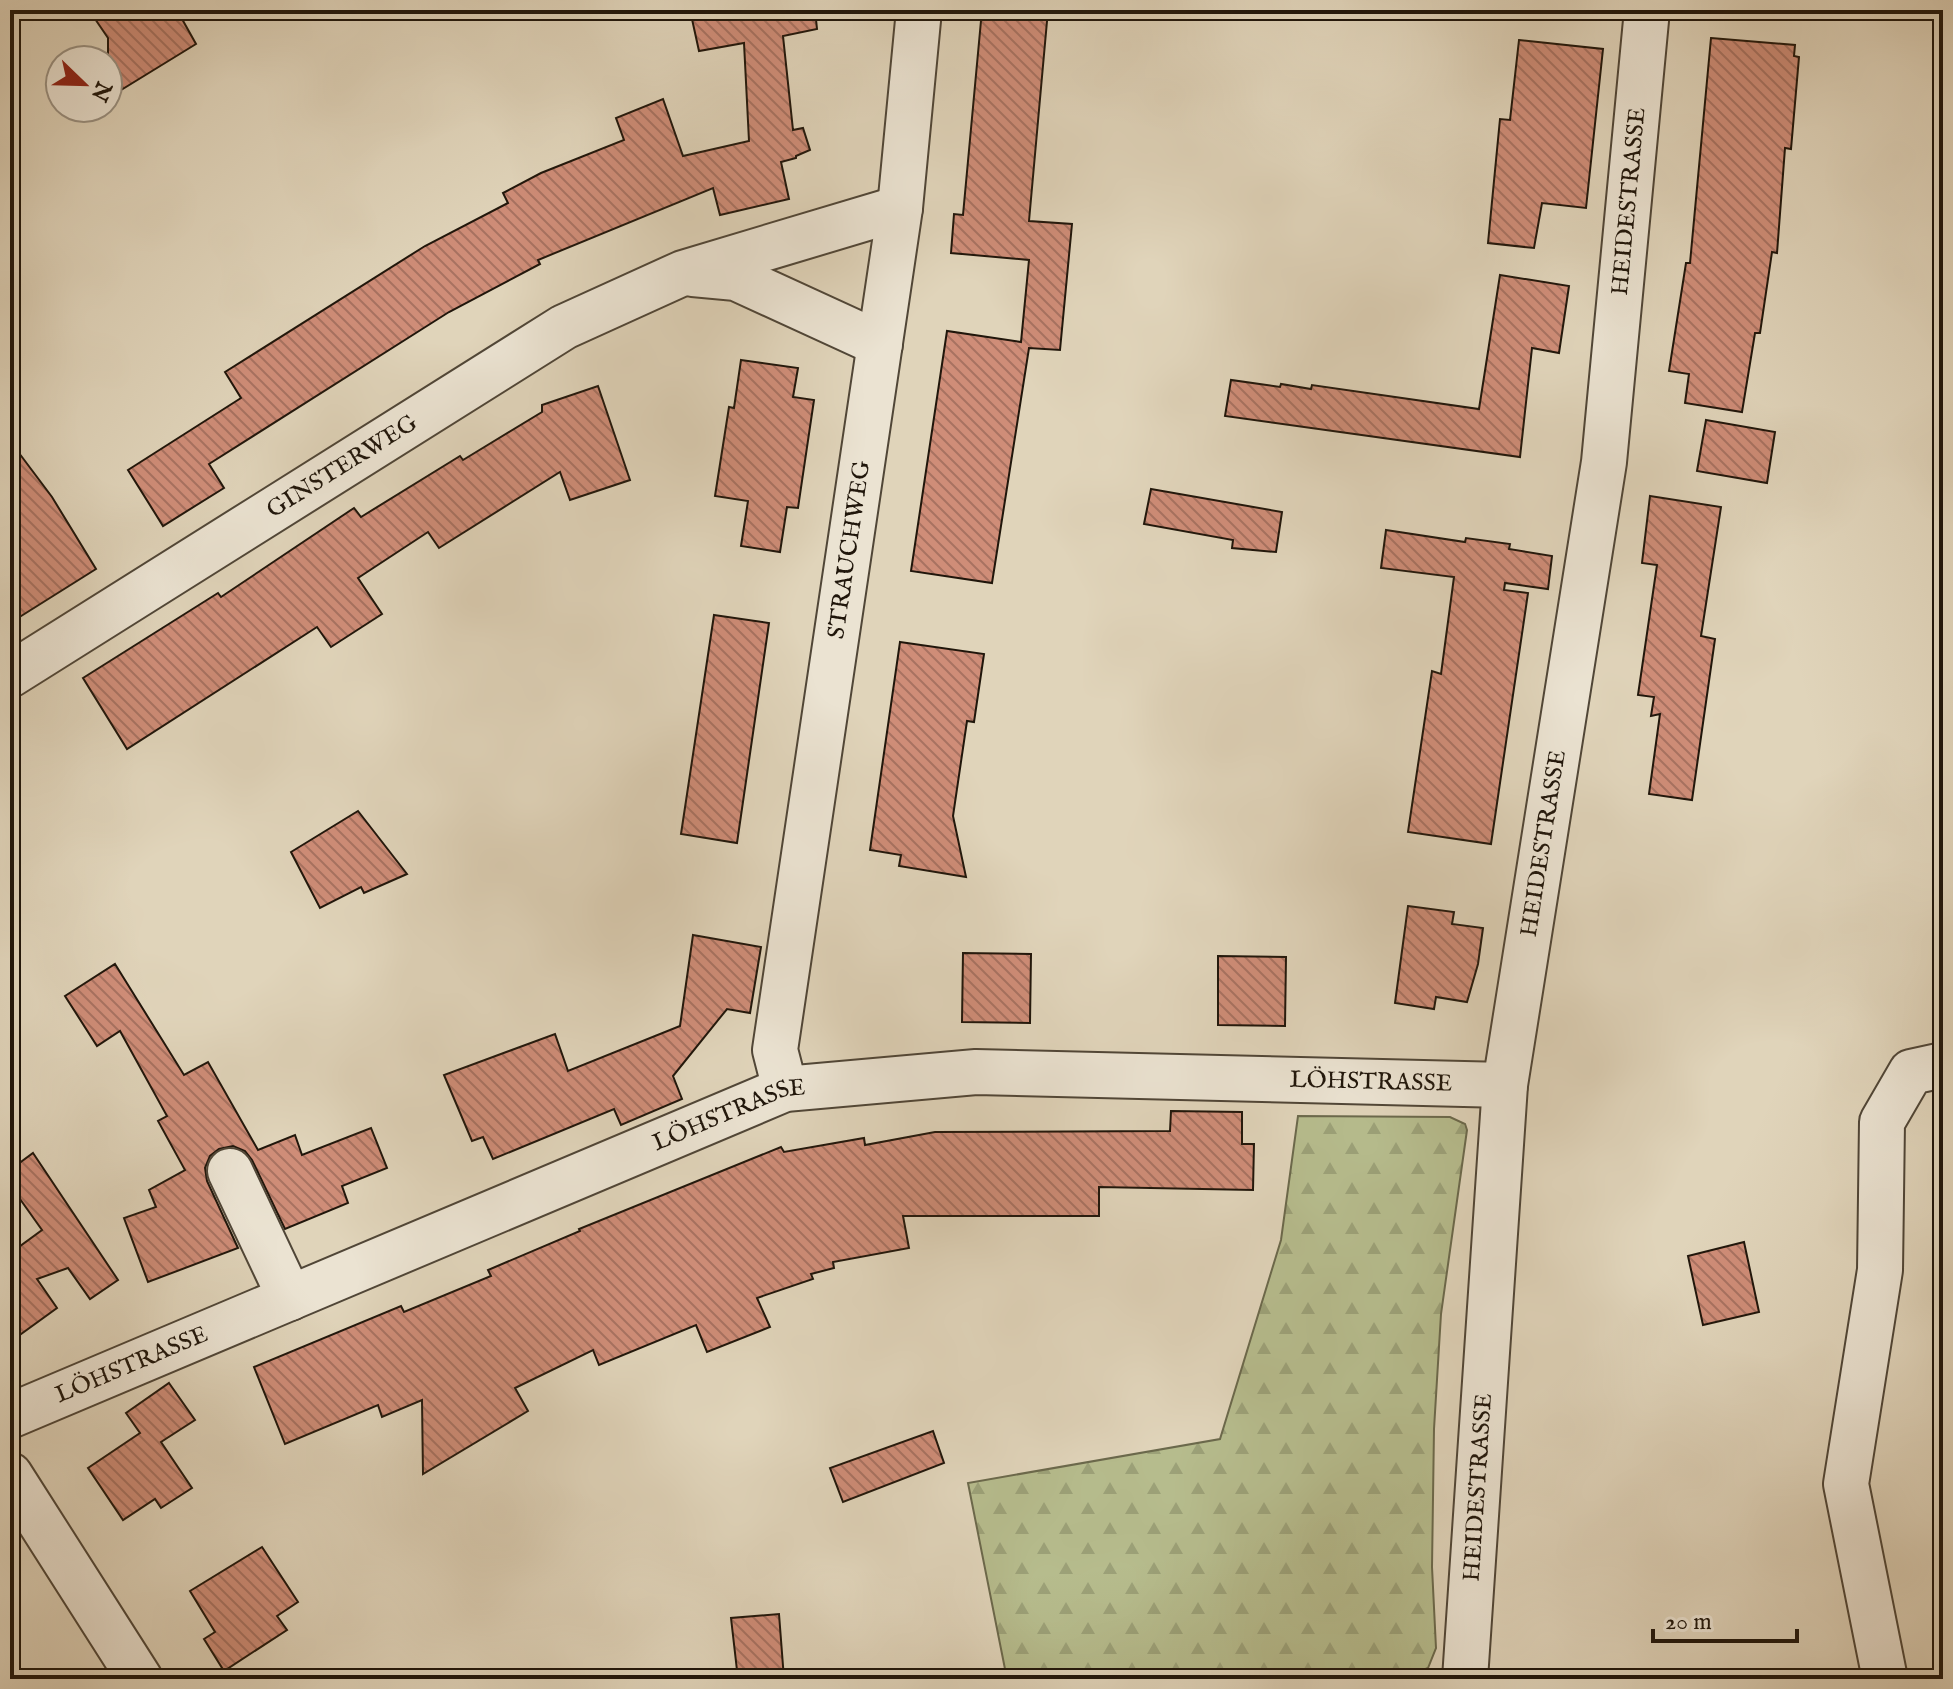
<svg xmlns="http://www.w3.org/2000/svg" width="1953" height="1689" viewBox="0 0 1953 1689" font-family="'IM FELL English',serif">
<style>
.forest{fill:url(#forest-firs);stroke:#6b694c;stroke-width:2}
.building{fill:url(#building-back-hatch);stroke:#20160b;stroke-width:2}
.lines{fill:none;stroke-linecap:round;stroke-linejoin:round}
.minor-casing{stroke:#504637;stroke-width:48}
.minor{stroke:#ebe3d2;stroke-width:44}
.labels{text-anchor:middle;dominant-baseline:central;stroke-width:6;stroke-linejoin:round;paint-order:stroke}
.street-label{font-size:24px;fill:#20160b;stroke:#ebe3d2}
</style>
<defs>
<pattern id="forest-firs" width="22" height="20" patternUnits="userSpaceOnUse" patternTransform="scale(2)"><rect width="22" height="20" fill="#b6bc8d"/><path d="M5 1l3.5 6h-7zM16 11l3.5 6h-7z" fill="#9ca178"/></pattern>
<pattern id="building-back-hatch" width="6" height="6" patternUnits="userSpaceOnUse" patternTransform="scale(2)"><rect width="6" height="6" fill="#cf8d78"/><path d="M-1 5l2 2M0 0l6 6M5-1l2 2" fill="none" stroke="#a87261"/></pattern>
</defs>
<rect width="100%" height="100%" fill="#e0d4ba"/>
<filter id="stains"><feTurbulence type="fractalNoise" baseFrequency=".0025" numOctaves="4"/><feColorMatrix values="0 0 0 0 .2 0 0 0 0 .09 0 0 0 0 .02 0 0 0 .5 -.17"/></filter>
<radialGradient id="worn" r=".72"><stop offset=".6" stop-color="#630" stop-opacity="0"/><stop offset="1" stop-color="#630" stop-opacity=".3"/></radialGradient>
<!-- forest -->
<polygon class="forest" points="1298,1116 1450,1117 1465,1124 1467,1130 1441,1314 1434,1429 1432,1567 1436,1648 1428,1668 1401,1679 1007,1679 968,1483 1220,1439 1281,1240"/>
<!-- building -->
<g class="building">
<polygon points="89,10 177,10 196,44 108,98 108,38"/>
<polygon points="690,10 815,10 817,29 783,36 793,130 803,128 810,150 796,156 796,158 781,162 789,199 720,215 713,188 538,260 540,264 449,312 209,464 224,488 163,526 128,470 241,398 225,372 425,246 508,203 503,193 541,173 624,140 616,118 663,99 683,156 749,141 744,43 699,51"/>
<polygon points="982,10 1048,10 1029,221 1072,224 1060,350 1029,348 992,583 911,571 947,331 1021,342 1029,260 951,253 954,214 963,215"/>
<polygon points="1711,38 1795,45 1794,56 1799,57 1791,149 1785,148 1777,253 1772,252 1760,333 1755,333 1742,412 1685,403 1689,374 1669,371 1686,263 1690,263"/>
<polygon points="1519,40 1603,49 1586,208 1542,203 1534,248 1488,243 1500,119 1510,120"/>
<polygon points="1500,275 1569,286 1559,353 1532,348 1520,457 1225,416 1231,380 1280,387 1281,384 1311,389 1312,385 1479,409"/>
<polygon points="741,360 798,368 793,397 814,400 798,508 787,507 780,552 741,546 748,501 715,496 729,407 734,408"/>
<polygon points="598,386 630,480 570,500 560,472 439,548 428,532 358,578 382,614 331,647 317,627 127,749 83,678 218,593 221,597 354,508 361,517 460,456 463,460 542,412 542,405"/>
<polygon points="1706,420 1775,432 1767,483 1697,471"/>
<polygon points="10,441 52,497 96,569 10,623"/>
<polygon points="1151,489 1282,512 1276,552 1232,548 1233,540 1144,524"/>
<polygon points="1650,496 1721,507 1701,636 1715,639 1692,800 1649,794 1660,714 1651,716 1654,697 1638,695 1657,565 1642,563"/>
<polygon points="1386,530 1465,542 1466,538 1510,544 1509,549 1552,556 1548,589 1505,583 1504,590 1528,593 1491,844 1408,832 1432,671 1441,674 1454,577 1381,568"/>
<polygon points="714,615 769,623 737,843 681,834"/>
<polygon points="900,642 984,654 974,722 967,721 953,816 966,877 899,866 901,855 870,850"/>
<polygon points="358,811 407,874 364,893 361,887 320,908 291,852"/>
<polygon points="1408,906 1454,912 1452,924 1483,928 1478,964 1467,1002 1436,997 1434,1009 1395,1003"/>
<polygon points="693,935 761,947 750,1013 727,1009 673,1076 682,1099 621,1125 614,1109 493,1159 483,1137 472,1141 444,1075 555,1034 568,1071 680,1026"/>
<polygon points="963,953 1031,954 1030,1023 962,1022"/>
<polygon points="1218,956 1286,957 1285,1026 1218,1025"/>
<polygon points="115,964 184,1075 208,1062 258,1150 295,1135 302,1155 371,1128 387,1168 342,1186 348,1203 285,1229 252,1160 245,1151 233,1146 219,1149 210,1156 205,1168 207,1181 238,1248 148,1282 124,1218 156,1207 149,1190 185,1170 158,1121 167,1116 120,1031 97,1046 65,996"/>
<polygon points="1171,1111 1242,1112 1242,1144 1254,1144 1253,1190 1099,1187 1099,1216 903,1216 909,1248 833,1262 834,1268 811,1274 813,1279 757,1298 770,1327 707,1352 696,1325 599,1365 593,1350 515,1388 528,1411 423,1474 422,1400 382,1417 378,1405 285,1444 254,1367 401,1306 404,1312 491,1276 488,1270 580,1231 579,1229 781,1147 784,1152 864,1138 865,1145 935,1132 1170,1131"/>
<polygon points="33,1153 118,1280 90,1299 68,1268 37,1279 57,1308 10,1342 10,1241 16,1249 42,1230 10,1185 10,1170"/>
<polygon points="1744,1242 1759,1312 1703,1325 1688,1256"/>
<polygon points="169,1383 195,1420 161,1442 192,1488 161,1508 155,1499 123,1520 88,1468 140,1433 126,1413"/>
<polygon points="933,1431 944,1463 843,1502 830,1468"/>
<polygon points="262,1547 298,1602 277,1616 287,1630 224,1671 204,1639 215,1632 190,1591"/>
<polygon points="779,1614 784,1679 738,1679 731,1618"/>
</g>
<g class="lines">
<!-- minor casing -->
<g class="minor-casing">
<g id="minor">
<polyline points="693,274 736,278 880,344"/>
<path id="s1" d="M10,675L564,327L683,273L900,208"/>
<path id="s2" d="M785,1089L775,1050L900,208L919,10"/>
<polyline points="230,1171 290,1298"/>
<path id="s3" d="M10,1416L785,1089L976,1072L1505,1085"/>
<polyline points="10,1475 140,1679"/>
<path id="s4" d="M1465,1679L1505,1085L1604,462L1647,10"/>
<polyline points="1885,1679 1846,1484 1880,1270 1882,1122 1911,1072 1943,1065"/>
</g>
</g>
<!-- minor -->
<use href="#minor" class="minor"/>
</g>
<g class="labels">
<!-- street labels -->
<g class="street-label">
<text stroke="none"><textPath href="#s4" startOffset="1488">HEIDESTRASSE</textPath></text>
<text stroke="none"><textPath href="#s1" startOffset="392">GINSTERWEG</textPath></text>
<text stroke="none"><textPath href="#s2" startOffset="546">STRAUCHWEG</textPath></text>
<text stroke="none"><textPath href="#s4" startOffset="840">HEIDESTRASSE</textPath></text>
<text stroke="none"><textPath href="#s3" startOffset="1428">LÖHSTRASSE</textPath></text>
<text stroke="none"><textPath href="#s3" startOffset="780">LÖHSTRASSE</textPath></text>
<text stroke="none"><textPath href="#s3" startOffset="132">LÖHSTRASSE</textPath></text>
<text stroke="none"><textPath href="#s4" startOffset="192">HEIDESTRASSE</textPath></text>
</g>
</g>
<!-- margin -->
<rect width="1953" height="1689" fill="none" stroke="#e0d4ba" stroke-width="40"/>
<rect x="12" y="12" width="1929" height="1665" fill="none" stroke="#20160b" stroke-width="4"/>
<rect x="20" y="20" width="1913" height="1649" fill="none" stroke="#20160b" stroke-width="2"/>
<!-- north arrow -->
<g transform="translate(84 84) rotate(113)"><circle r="38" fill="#ebe3d2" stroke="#9a9182" stroke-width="2"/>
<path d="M0-6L14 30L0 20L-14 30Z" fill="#8f2418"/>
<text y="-12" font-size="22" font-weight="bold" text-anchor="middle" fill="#20160b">N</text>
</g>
<!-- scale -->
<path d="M1653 1629v12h144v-12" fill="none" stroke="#20160b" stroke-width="4"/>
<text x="1665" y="1629" font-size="24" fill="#20160b" stroke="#ebe3d2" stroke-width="6" paint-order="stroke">20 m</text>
<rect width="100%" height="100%" filter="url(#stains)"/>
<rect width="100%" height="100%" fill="url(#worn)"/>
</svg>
